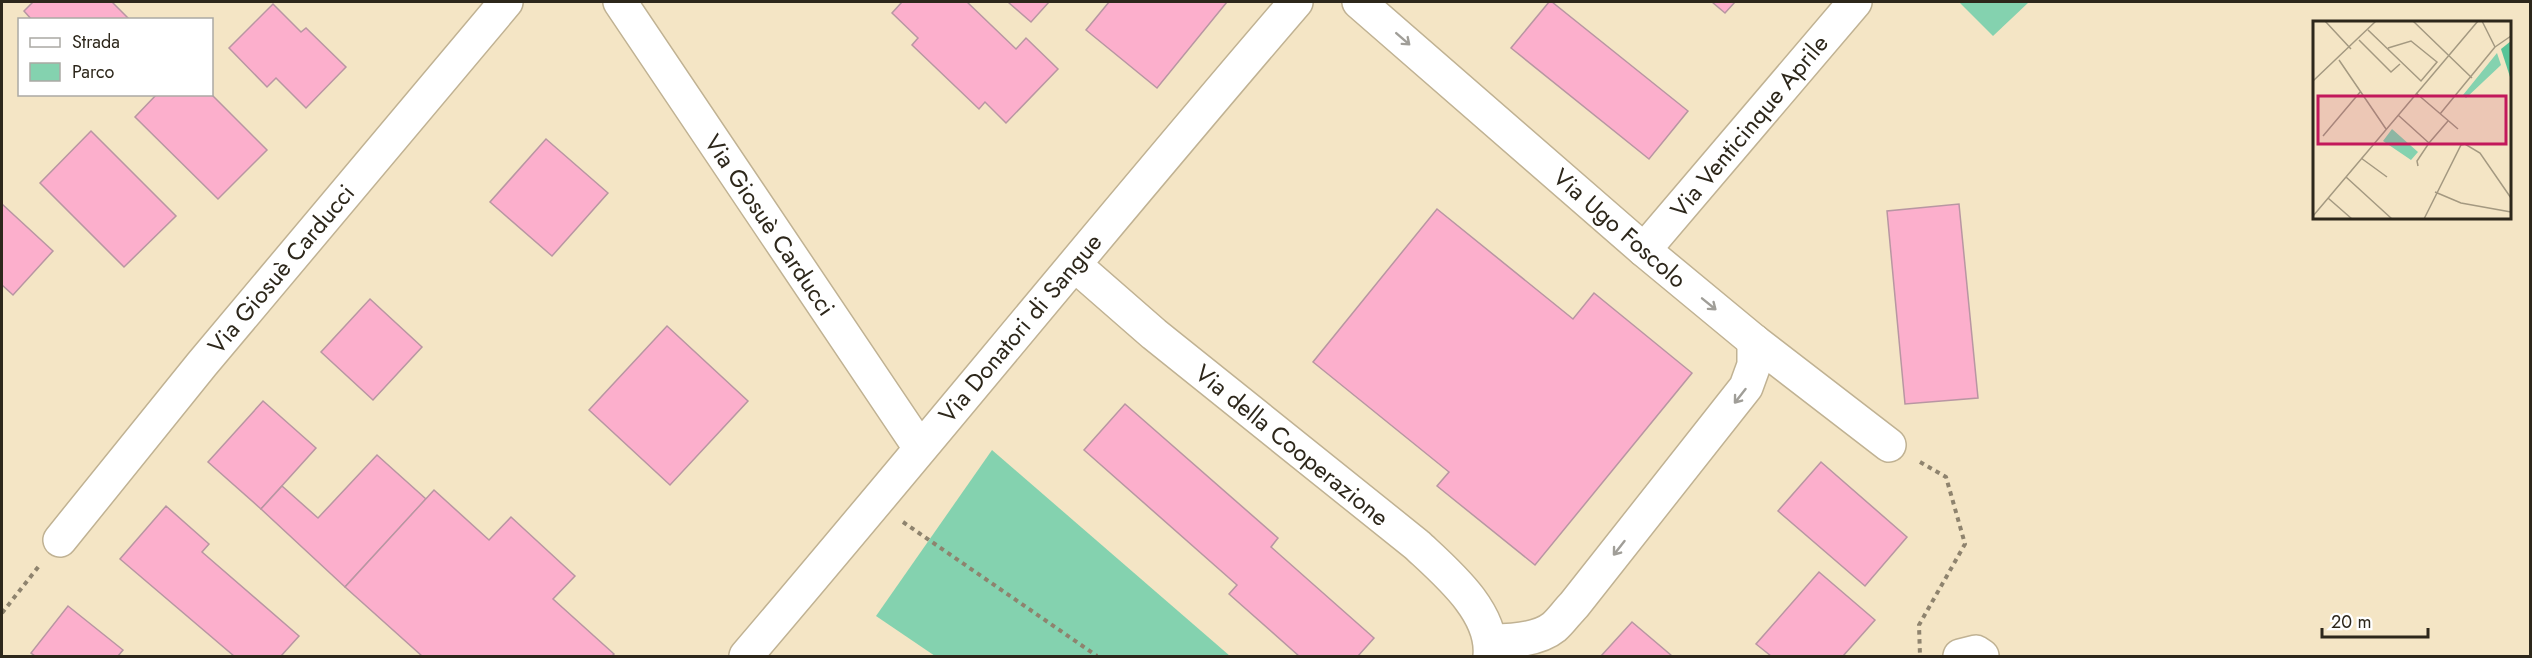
<svg xmlns="http://www.w3.org/2000/svg" width="2532" height="658" viewBox="0 0 2532 658" font-family="Jost,sans-serif">
<style>
.green{fill:#84d2af}
.building{fill:#fcafcc;stroke:#b896a2;stroke-width:1.5}
.lines{fill:none;stroke-linecap:round;stroke-linejoin:round}
.street-casing{stroke:#c0b293;stroke-width:36}
.path{stroke:#8e836e;stroke-width:4;stroke-dasharray:4.5 4.5;stroke-linecap:butt}
.street{stroke:#fff;stroke-width:33}
.oneway{stroke:#a09e98}
.labels{text-anchor:middle;dominant-baseline:central;stroke-width:4.5;stroke-linejoin:round;paint-order:stroke}
.street-label{font-size:24px;fill:#2d271b;stroke:#fff}
.inset-road{fill:none;stroke:#a49981;stroke-width:1.5}
.view{fill:#c2185b;fill-opacity:0.15;stroke:#c2185b;stroke-width:3}
.inset-edge{fill:none;stroke:#2d271b;stroke-width:3}
</style>
<rect width="100%" height="100%" fill="#f4e5c5"/>
<!-- green -->
<g class="green">
<polygon points="1959,2 2029,2 1993,36"/>
<polygon points="992,450 1230,656 935,656 876,616"/>
</g>
<!-- building -->
<g class="building">
<polygon points="33,2 112,2 130,20 32,20 24,11"/>
<polygon points="902,2 967,2 1016,49 1026,38 1058,69 1006,123 985,102 979,109 912,45 918,38 892,13"/>
<polygon points="1008,2 1049,2 1031,22"/>
<polygon points="1109,2 1227,2 1157,88 1086,30"/>
<polygon points="1549,2 1552,2 1688,111 1649,159 1511,48"/>
<polygon points="1712,2 1735,2 1725,13"/>
<polygon points="273,4 301,32 306,28 346,67 306,108 276,78 267,87 229,48"/>
<polygon points="157,94 211,94 267,150 218,199 135,117"/>
<polygon points="91,131 176,216 124,267 40,183"/>
<polygon points="546,139 608,193 552,256 490,202"/>
<polygon points="2,204 53,251 13,295 2,285"/>
<polygon points="1959,204 1978,398 1905,404 1887,211"/>
<polygon points="1437,209 1573,319 1594,293 1692,373 1535,565 1437,486 1449,472 1313,362"/>
<polygon points="370,299 422,347 373,400 321,352"/>
<polygon points="667,326 748,401 670,485 589,410"/>
<polygon points="263,401 316,448 261,509 208,462"/>
<polygon points="1125,404 1278,538 1271,547 1374,638 1358,656 1299,656 1229,594 1237,585 1084,450"/>
<polygon points="377,455 426,499 345,587 261,509 282,486 318,518"/>
<polygon points="1821,462 1907,537 1865,586 1778,511"/>
<polygon points="434,490 489,540 511,517 575,576 553,599 614,654 612,656 422,656 345,587"/>
<polygon points="166,506 209,544 202,552 299,636 281,656 234,656 120,559"/>
<polygon points="1819,572 1875,620 1843,656 1771,656 1756,644"/>
<polygon points="68,606 123,650 118,656 35,656 31,653"/>
<polygon points="1632,622 1672,656 1601,656"/>
</g>
<g class="lines">
<!-- street casing -->
<g class="street-casing">
<g id="street">
<polyline points="620,2 920,448"/>
<polyline points="1359,2 1644,250 1754,341 1889,445"/>
<polyline points="1644,250 1855,2"/>
<path d="M1075,265L1154,334L1417,545C1447,573 1494,612 1490,656"/>
<polyline points="60,540 202,364 506,2"/>
<path d="M1492,641C1511,641 1538,640 1554,627C1561,621 1567,612 1574,605L1746,387L1754,365V341"/>
<path d="M746,656C931,439 1110,218 1296,2"/>
<polyline points="1960,656 1976,652 1982,656"/>
</g>
</g>
<!-- path -->
<g class="path">
<polyline points="1920,462 1946,477 1965,544 1919,625 1920,656"/>
<polyline points="903,522 1097,656"/>
<polyline points="2,613 39,566"/>
</g>
<!-- street -->
<use href="#street" class="street"/>
</g>
<!-- one-way arrows -->
<defs><path id="oneway-shaft" d="M-6 0H5M1.5-3L5.5 0L1.5 3" fill="none" stroke-width="1.6" stroke-linecap="round" stroke-linejoin="round" transform="scale(1.5)"/></defs>
<g class="oneway">
<use href="#oneway-shaft" transform="translate(1403 39) rotate(41)"/>
<use href="#oneway-shaft" transform="translate(1709 304) rotate(39)"/>
<use href="#oneway-shaft" transform="translate(1740 396) rotate(128)"/>
<use href="#oneway-shaft" transform="translate(1619 548) rotate(128)"/>
</g>
<g class="labels">
<!-- street labels -->
<g class="street-label">
<text transform="translate(1749 126) rotate(-50)">Via Venticinque Aprile</text>
<text transform="translate(770 225) rotate(56)">Via Giosuè Carducci</text>
<text transform="translate(1620 228) rotate(41)">Via Ugo Foscolo</text>
<text transform="translate(281 269) rotate(-50)">Via Giosuè Carducci</text>
<text transform="translate(1020 328) rotate(-50)">Via Donatori di Sangue</text>
<text transform="translate(1292 445) rotate(39)">Via della Cooperazione</text>
</g>
</g>
<!-- overview -->
<g transform="translate(2313 21)">
<rect width="198" height="198" fill="#f4e5c5"/>
<path d="M184,32L188,44L153,77L150,74ZM79,108L105,131L98,139L70,120Z" fill="#84d2af"/>
<path d="M198,20V59L188,28Z" fill="#57c498"/>
<path class="inset-road" d="M12,0L38,28M100,0L159,57M169,0L182,26M55,9L108,60L124,41L98,20L75,27M46,19L78,51L87,43M182,26L198,15M26,39L73,108M0,60L63,0M103,72L145,108M127,93L182,26M85,94L116,122M10,115L48,70M48,137L74,156M105,145L104,140L116,122L135,100M33,156L79,198M122,171L148,182L198,191M15,177L39,198M0,195L165,0M111,198L148,124L152,123L167,132L198,177"/>
<path class="view" d="M5,75H193V123H5Z"/>
<rect width="198" height="198" class="inset-edge"/>
</g>
<!-- border -->
<rect width="2532" height="658" fill="none" stroke="#2d271b" stroke-width="6"/>
<!-- legend -->
<rect x="18" y="18" width="195" height="78" fill="#ffffff" stroke="#aba9a4" stroke-width="1.5"/>
<rect x="30" y="38" width="30" height="9" fill="#ffffff" stroke="#aba9a4" stroke-width="1.5"/>
<text x="72" y="48" font-size="18" fill="#2d271b">Strada</text>
<rect x="30" y="63" width="30" height="18" fill="#84d2af" stroke="#aba9a4" stroke-width="1.5"/>
<text x="72" y="78" font-size="18" fill="#2d271b">Parco</text>
<!-- scale -->
<path d="M2322 628v9h106v-9" fill="none" stroke="#2d271b" stroke-width="3"/>
<text x="2331" y="628" font-size="18" fill="#2d271b" stroke="#ffffff" stroke-width="4.5" paint-order="stroke">20 m</text>
</svg>
